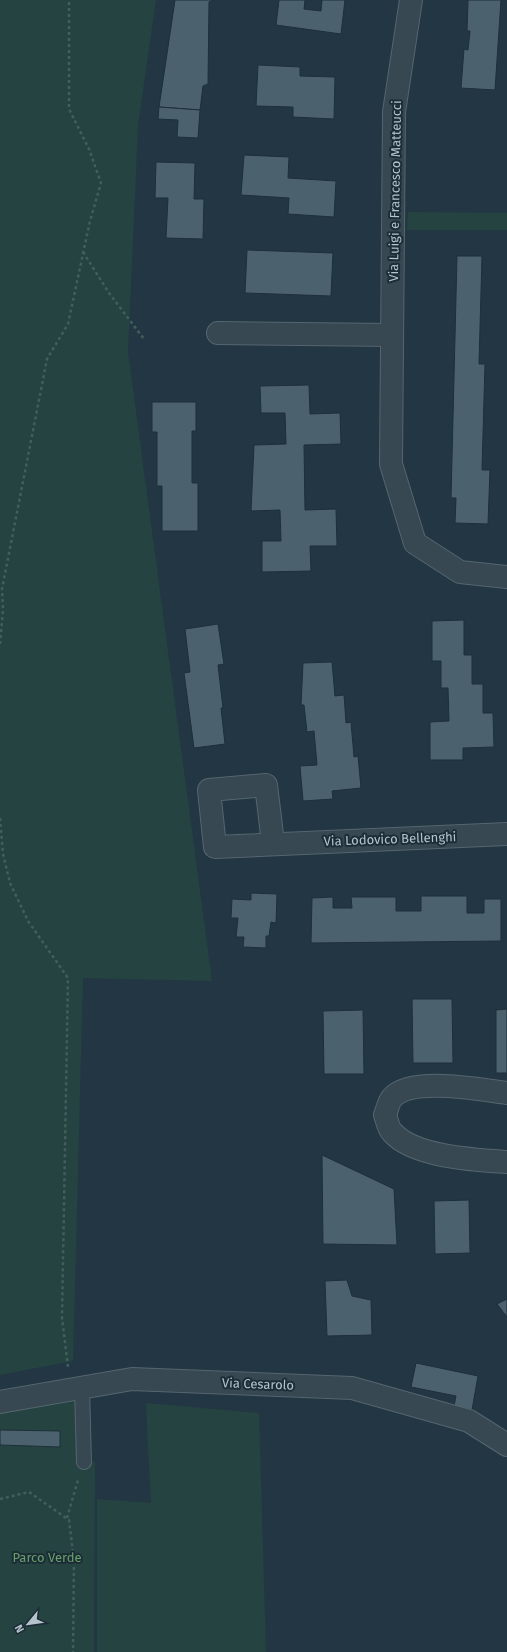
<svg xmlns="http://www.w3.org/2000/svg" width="507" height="1652" viewBox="0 0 507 1652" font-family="'Fira Sans',sans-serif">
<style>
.green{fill:#254340}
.building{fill:#4b626e;stroke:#1e2f39}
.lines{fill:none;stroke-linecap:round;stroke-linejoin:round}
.lane-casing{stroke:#55666f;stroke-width:16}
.street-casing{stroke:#55666f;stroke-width:24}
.path{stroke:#435f5c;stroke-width:2.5;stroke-dasharray:3 3;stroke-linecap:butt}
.lane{stroke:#374852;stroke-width:14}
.street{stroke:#374852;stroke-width:22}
.labels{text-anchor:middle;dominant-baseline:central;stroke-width:4;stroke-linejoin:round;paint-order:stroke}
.street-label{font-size:13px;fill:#b4c3cc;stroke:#1c2d37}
.park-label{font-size:13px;fill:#68a069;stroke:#1c2d37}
</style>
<rect width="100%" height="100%" fill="#223743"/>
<!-- green -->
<g class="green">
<polygon points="0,0 156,0 138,126 128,352 212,981 83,978 73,1361 0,1375"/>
<polygon points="408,212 507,213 507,230 407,230"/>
<polygon points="78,1401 84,1462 95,1462 94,1652 0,1652 0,1413"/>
<polygon points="146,1403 259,1413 266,1652 97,1652 97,1499 151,1503"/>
</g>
<!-- building -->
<g class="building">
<polygon points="175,0 214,0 209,2 208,84 203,86 200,110 159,107"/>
<polygon points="279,0 305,0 304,9 321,11 322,0 345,0 341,34 276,25"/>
<polygon points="468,0 501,0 495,90 461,88 464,49 468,50 470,31 467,31"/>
<polygon points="258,65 300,67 300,76 335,77 334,119 293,117 293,107 256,106"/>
<polygon points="159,107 200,110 198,138 177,137 178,120 158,119"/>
<polygon points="244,155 289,157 288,178 336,181 334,217 288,214 289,198 241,195"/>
<polygon points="156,162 195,163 194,199 204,199 203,239 166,238 168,198 155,198"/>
<polygon points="247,250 333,253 331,296 245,293"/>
<polygon points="457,256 482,256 479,364 485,364 482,470 490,470 488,524 455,523 456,498 451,498"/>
<polygon points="309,385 310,414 340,413 341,444 304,445 305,510 336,509 337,546 310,546 311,571 262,572 262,541 281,541 280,510 251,511 254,445 286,444 285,413 261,413 260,386"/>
<polygon points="152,402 196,402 196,431 192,431 192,483 198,483 198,531 162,531 162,486 157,486 157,432 152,432"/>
<polygon points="464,620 464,655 472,655 472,684 483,684 483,713 493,713 494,747 463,748 463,760 430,760 430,722 449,721 448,688 441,688 441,661 432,661 432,621"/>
<polygon points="218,624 224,664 218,665 223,708 221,708 225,744 194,748 184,673 190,672 185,629"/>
<polygon points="332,662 335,696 344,695 346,723 351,722 354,757 358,756 361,788 332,791 333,799 303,801 300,766 317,765 314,731 307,732 304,705 301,705 303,663"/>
<polygon points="251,893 277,894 276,923 271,922 269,936 266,936 266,948 243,947 244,937 236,937 238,918 231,918 232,899 251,900"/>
<polygon points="421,896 467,896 467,913 484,913 484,899 501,899 501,941 311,943 312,898 333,897 333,908 352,908 351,897 396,897 396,911 421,911"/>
<polygon points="412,999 452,999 453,1063 413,1063"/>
<polygon points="507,1009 507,1073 496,1073 496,1010"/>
<polygon points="363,1010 364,1074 324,1074 323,1011"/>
<polygon points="322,1155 394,1189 397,1245 323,1244"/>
<polygon points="469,1200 470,1253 435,1254 434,1201"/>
<polygon points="347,1280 352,1296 371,1300 372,1335 327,1336 325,1281"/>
<polygon points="507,1299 507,1317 497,1304"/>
<polygon points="416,1363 478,1376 472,1410 454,1406 456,1396 411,1387"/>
<polygon points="0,1430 60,1431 60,1447 0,1445"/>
</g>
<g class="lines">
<!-- lane casing -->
<g class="lane-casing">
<polyline id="lane" points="82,1388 84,1462"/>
</g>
<!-- street casing -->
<g class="street-casing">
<g id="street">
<polyline points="411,0 394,112 391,464 415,543 460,572 507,577"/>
<polyline points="218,333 392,335"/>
<polyline points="273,843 266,785 209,790 215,847 507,834"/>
<path d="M507,1093C481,1090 411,1076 392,1098C389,1101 387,1110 385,1115C387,1120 388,1128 392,1132C413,1157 476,1160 507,1162"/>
<polyline points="0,1402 132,1379 352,1388 469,1421 507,1445"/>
</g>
</g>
<!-- path -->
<g class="path">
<polyline points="83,252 109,293 144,339"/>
<polyline points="0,644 3,610 2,589 47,359 68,324 90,221 101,183 89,149 69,109 69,0"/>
<polyline points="0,818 3,854 10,883 28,921 68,978 62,1318 68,1367"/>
<polyline points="0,1499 29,1492 69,1520 74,1561 73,1652"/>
<polyline points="67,1518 78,1480"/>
</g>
<!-- lane -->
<use href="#lane" class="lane"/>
<!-- street -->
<use href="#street" class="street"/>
</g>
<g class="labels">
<!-- street labels -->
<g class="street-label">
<text transform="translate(395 191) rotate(-89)">Via Luigi e Francesco Matteucci</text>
<text transform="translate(390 839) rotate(-2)">Via Lodovico Bellenghi</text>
<text transform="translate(258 1384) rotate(2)">Via Cesarolo</text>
</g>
<!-- park labels -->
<g class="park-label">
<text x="47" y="1557">Parco Verde</text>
</g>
</g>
<!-- north arrow -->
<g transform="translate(28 1624) rotate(241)" stroke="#1c2d37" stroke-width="3" paint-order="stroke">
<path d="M0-3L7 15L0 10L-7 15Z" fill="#b4c3cc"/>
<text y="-6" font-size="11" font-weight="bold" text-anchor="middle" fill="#b4c3cc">N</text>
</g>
</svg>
